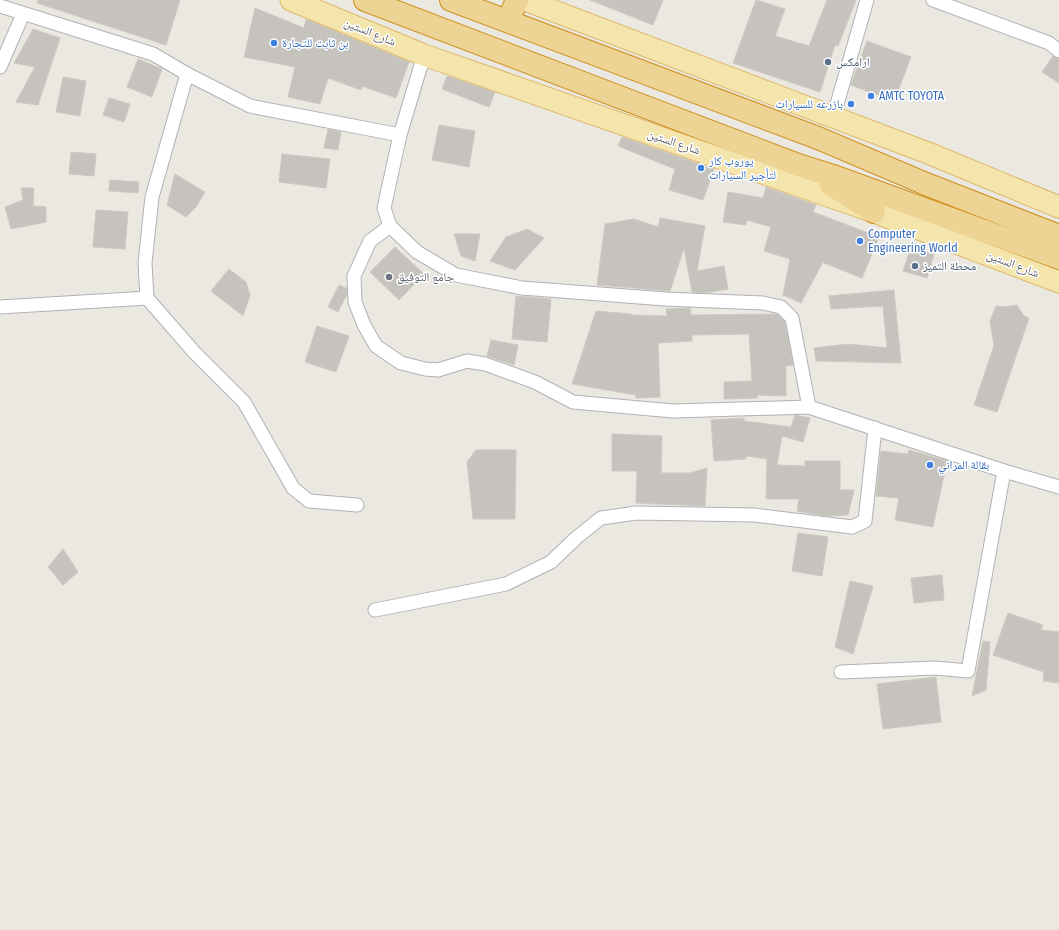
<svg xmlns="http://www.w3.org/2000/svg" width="1059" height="930" viewBox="0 0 1059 930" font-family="'Fira Sans Condensed','Noto Naskh Arabic',sans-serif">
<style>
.building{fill:#c6c3be;stroke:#cec9c0}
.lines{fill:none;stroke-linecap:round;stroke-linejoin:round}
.street-casing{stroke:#afb2b5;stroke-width:15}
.primary-casing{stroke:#deb867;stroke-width:23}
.highway-casing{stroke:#cf901d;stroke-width:24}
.street{stroke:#fff;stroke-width:13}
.primary{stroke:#f4e5ad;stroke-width:21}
.highway{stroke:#eed494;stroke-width:22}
.shop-dot{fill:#3f7fe0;stroke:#fff;stroke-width:1.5}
.service-dot{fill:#5c6f8a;stroke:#fff;stroke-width:1.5}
.worship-dot{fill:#6b7280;stroke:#fff;stroke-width:1.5}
.labels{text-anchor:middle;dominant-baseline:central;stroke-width:3;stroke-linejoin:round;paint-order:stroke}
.street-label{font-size:12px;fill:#5a5d60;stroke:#fff}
.shop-label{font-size:12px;fill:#366cbe;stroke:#fff;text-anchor:start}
.service-label{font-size:12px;fill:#4e5e75;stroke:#fff;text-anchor:start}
.worship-label{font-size:12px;fill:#5b616d;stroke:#fff;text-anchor:start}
</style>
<rect width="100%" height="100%" fill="#eae8e1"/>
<!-- building -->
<g class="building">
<polygon points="38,0 180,0 166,45 37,3"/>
<polygon points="590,0 663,0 653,25"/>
<polygon points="756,0 785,9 775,36 809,46 827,0 856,0 838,46 835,45 820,92 733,63"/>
<polygon points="255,8 304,28 306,19 409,62 396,98 362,86 361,90 328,78 320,104 288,97 295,67 244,57"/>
<polygon points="33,29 60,38 38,105 16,102 35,67 14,63"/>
<polygon points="867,41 911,57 894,101 851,85"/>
<polygon points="1053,56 1059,59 1059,83 1042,72"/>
<polygon points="138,59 162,69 152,97 127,87"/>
<polygon points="447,76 495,92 489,107 442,89"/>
<polygon points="63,77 86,81 80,116 56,112"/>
<polygon points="109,98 130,104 124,122 103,115"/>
<polygon points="439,125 475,131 469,167 432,160"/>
<polygon points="328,129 341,132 338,150 324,148"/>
<polygon points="622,137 714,169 703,200 669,190 675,169 618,146"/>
<polygon points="71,152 96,154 94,176 69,174"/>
<polygon points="282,154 330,159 326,188 279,182"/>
<polygon points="175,174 205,192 196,207 186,217 167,205"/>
<polygon points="110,180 139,182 138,193 109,191"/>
<polygon points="766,187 816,205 813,212 879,237 862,278 824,263 824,260 801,303 783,295 790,259 764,251 771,227 747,220 746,225 723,222 728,192 763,198"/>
<polygon points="21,188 34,188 33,206 46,207 46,222 11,229 5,207 23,200"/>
<polygon points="96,210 128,212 125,249 93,247"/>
<polygon points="660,218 705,226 697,271 724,266 728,289 705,293 692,292 684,248 670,291 597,285 605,224 634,219 658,227"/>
<polygon points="527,229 544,238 515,270 490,261 506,237"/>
<polygon points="454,234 480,234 475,261 461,256"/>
<polygon points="395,247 424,274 399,300 370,272"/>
<polygon points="911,247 934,254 927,278 903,271"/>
<polygon points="229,269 246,282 250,295 243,316 211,291"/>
<polygon points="339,285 346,288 347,294 338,312 328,307"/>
<polygon points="894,290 901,363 816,361 814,348 848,344 887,348 883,306 831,309 829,296"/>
<polygon points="516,296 551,299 547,342 512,339"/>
<polygon points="1017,305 1024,316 1029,318 997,412 974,405 994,346 990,321 996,306 1005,307"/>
<polygon points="690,308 691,315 777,314 785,322 793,365 786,366 786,396 757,395 757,398 724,399 724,382 752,381 749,334 692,335 692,341 658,343 660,397 636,398 636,395 572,384 596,311 631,314 631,315 667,316 666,309"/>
<polygon points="317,326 349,336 336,372 305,362"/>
<polygon points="491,340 518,345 514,365 487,356"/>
<polygon points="795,415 810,418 803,442 782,436 777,465 805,466 805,461 840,461 840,490 854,490 848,515 825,516 797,511 799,499 766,499 767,459 746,456 746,459 714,461 711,420 744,418 744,421 791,427"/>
<polygon points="612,434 662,436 661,473 690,473 707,468 705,506 636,503 637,471 612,471"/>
<polygon points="476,450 516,450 515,519 473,519 467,462"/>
<polygon points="909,450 947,461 933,527 895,520 899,498 876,496 881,451 908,454"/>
<polygon points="798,533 828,537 822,576 792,571"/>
<polygon points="63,549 78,572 63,585 48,567"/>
<polygon points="942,575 944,600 914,603 911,578"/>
<polygon points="850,581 873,586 853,654 835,647"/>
<polygon points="1008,613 1043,625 1041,630 1059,632 1059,683 1043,681 1044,672 993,655"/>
<polygon points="983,641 990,642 986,690 972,696"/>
<polygon points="936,677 941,722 883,729 877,684"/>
</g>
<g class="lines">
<!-- street casing -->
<g class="street-casing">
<g id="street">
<polyline points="933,0 1049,43 1059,51"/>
<polyline points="0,6 153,54 187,74 250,106 400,135"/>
<polyline points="424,55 400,135 384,208 390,226 417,252 456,275 522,288 665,299 763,303 781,307 792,318 809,407 1004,471 1059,487"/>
<polyline points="0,67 23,14"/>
<polyline points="187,74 152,197 145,263 147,298 194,352 244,402 293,488 309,501 357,505"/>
<polyline points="833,118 867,0"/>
<polyline points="390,226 370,241 354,276 355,302 364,325 376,346 401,363 425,369 438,370 467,361 485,364 535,382 573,402 673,411 809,407"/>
<polyline points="0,307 147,298"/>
<polyline points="375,610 506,584 551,562 576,538 601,518 636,513 754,515 852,527 865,521 875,428"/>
<polyline points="841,672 935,668 968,671 1004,471"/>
</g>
</g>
<!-- primary casing -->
<g class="primary-casing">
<g id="primary">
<polyline points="291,0 424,55 874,212 1059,282"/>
<polyline points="525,0 928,153 1059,207"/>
</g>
</g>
<!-- highway casing -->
<g class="highway-casing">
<g id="highway">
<polyline points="365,0 798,165 836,177 1059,258"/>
<polyline points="451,0 818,138 926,184 1059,236"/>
<polyline points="508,21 517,0"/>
<polyline points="831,185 874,212"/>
</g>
</g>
<!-- street -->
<use href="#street" class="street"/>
<!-- primary -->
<use href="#primary" class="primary"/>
<!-- highway -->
<use href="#highway" class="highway"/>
</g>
<!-- markers -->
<g class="shop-dot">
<circle cx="274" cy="43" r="4"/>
<circle cx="871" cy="96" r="4"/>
<circle cx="851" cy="104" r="4"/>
<circle cx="701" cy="168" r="4"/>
<circle cx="860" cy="241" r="4"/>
<circle cx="930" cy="465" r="4"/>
</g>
<g class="service-dot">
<circle cx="828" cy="62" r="4"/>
<circle cx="915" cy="266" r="4"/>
</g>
<circle class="worship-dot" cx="389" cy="277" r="4"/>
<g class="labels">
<!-- street labels -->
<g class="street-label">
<text transform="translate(370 32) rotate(22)">شارع الستين</text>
<text transform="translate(674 142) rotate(19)">شارع الستين</text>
<text transform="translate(1013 264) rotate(21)">شارع الستين</text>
</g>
<!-- shop labels -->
<g class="shop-label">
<text x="282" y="43">بن ثابت للتجارة</text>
<text x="879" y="96">AMTC TOYOTA</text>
<text x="843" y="104" text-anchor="end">بازرعه للسيارات</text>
<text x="709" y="161">يوروب كار<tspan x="709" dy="14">لتأجير السيارات</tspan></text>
<text x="868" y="234">Computer<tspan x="868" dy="14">Engineering World</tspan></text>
<text x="938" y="465">بقالة المراني</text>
</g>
<!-- service labels -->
<g class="service-label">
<text x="836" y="62">ارامكس</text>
<text x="923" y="266">محطة التميز</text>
</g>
<!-- worship labels -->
<g class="worship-label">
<text x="397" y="277">جامع التوفيق</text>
</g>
</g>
</svg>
